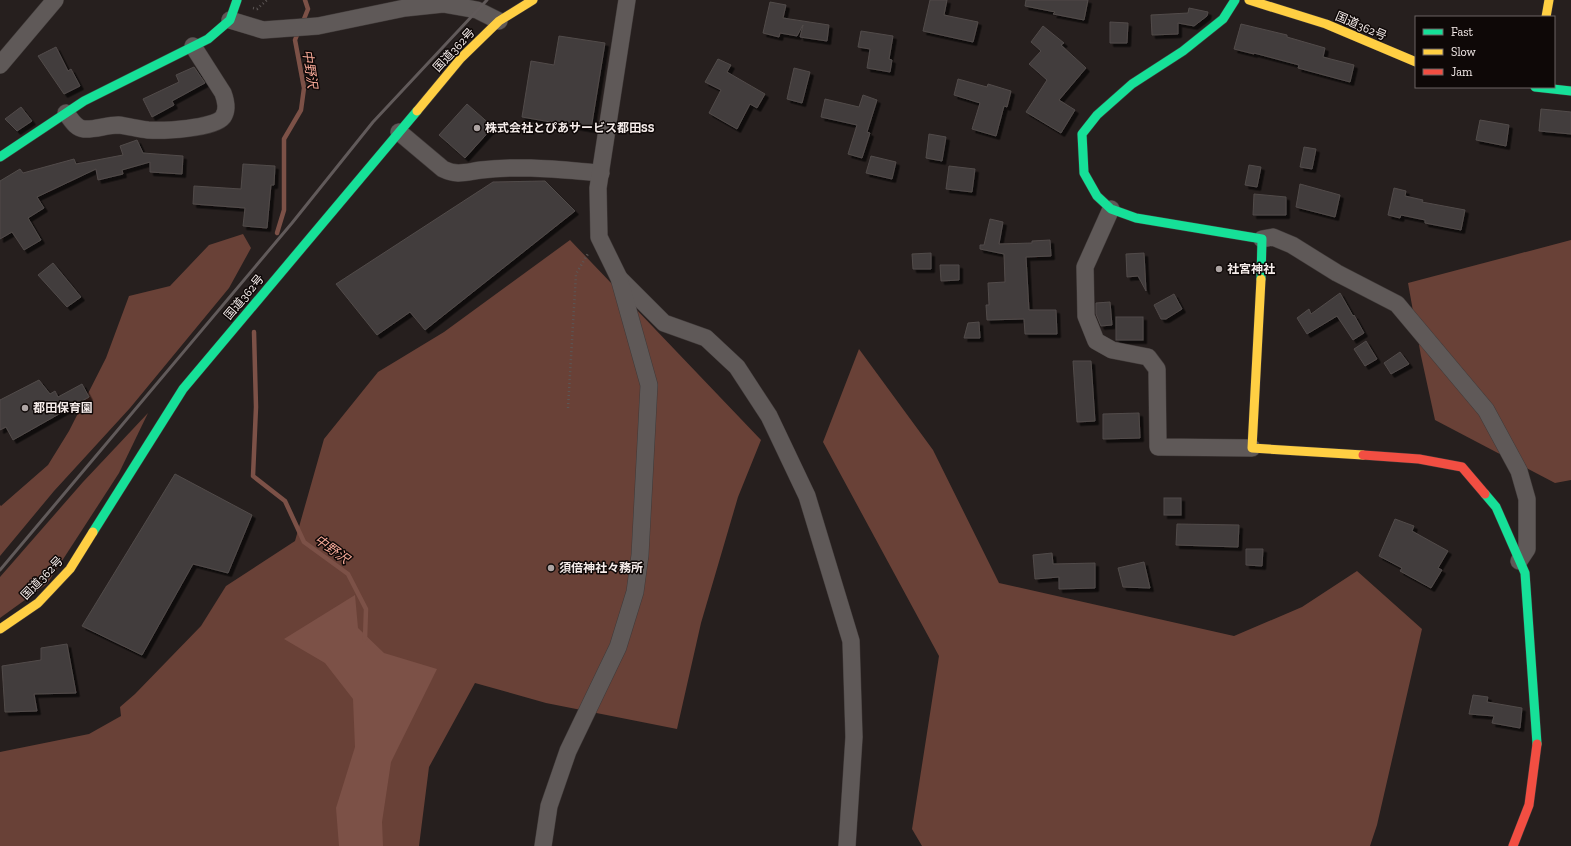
<svg xmlns="http://www.w3.org/2000/svg" width="1571" height="846" viewBox="0 0 1571 846" font-family="'Zilla Slab','Noto Sans JP',serif">
<style>
.forest{fill:#694137}
.water{fill:#7c5147}
.lines{fill:none;stroke-linecap:round;stroke-linejoin:round}
.stream{stroke:#7c5147;stroke-width:4.5}
.building{fill:#433d3c;stroke:#514b4a;filter:url(#shadow)}
.street-casing{stroke:#403a39;stroke-width:18}
.fast-casing{stroke:#403a39;stroke-width:10}
.slow-casing{stroke:#403a39;stroke-width:10}
.jam-casing{stroke:#403a39;stroke-width:10}
.path{stroke:#5c5655;stroke-width:2.5;stroke-dasharray:1 3;stroke-linecap:butt}
.street{stroke:#5f5958;stroke-width:17}
.fast{stroke:#16e098;stroke-width:9}
.slow{stroke:#ffcf43;stroke-width:9}
.jam{stroke:#f24e42;stroke-width:9}
.rail{stroke:#615a5a;stroke-width:3}
.poi-dot{fill:#ada4a3;stroke:#0e0807;stroke-width:1.5}
.labels{text-anchor:middle;dominant-baseline:central;stroke-width:3;stroke-linejoin:round;paint-order:stroke}
.street-label{font-size:12px;fill:#f5ecea;stroke:#0e0807}
.poi-label{font-size:12px;font-weight:bold;fill:#f5ecea;stroke:#0e0807;text-anchor:start}
.water-label{font-size:13px;font-style:italic;fill:#f8aa99;stroke:#0e0807}
</style>
<defs>
<filter id="shadow"><feDropShadow dx="3.5" dy="3.5" stdDeviation="0" flood-color="#0009"/></filter>
</defs>
<rect width="100%" height="100%" fill="#261f1e"/>
<!-- forest -->
<g class="forest">
<polygon points="243,234 251,248 229,288 130,408 54,491 0,556 0,505 1,506 48,465 69,431 106,358 129,296 170,286 209,245"/>
<polygon points="570,240 761,440 738,497 701,623 677,729 546,703 475,683 429,767 419,846 0,846 0,752 89,734 121,716 120,707 135,694 201,626 226,586 295,541 324,439 378,372 444,332"/>
<polygon points="1571,240 1571,480 1555,483 1435,420 1421,356 1408,283"/>
<polygon points="859,349 933,450 999,583 1234,636 1302,607 1357,571 1422,629 1377,825 1370,846 922,846 912,829 939,656 823,442"/>
<polygon points="148,413 119,473 47,584 0,618 0,577 83,482"/>
</g>
<!-- water -->
<polygon class="water" points="355,595 358,628 384,653 437,669 391,762 382,822 383,846 339,846 336,808 355,747 353,699 325,663 284,639"/>
<g class="lines">
<!-- stream -->
<g class="stream">
<polyline points="302,24 308,9 305,0"/>
<polyline points="277,233 284,210 284,139 301,110 304,88 295,40 299,30"/>
<polyline points="254,332 256,407 253,476 285,501 304,542 348,574 366,609 365,639"/>
</g>
</g>
<!-- building -->
<g class="building">
<polygon points="930,0 947,0 944,15 978,22 973,42 923,31"/>
<polygon points="1026,0 1088,0 1084,20 1053,14 1055,12 1025,6"/>
<polygon points="770,2 786,5 783,18 829,25 827,41 800,37 803,25 797,36 780,33 779,37 763,33"/>
<polygon points="1189,8 1208,12 1207,16 1194,26 1178,23 1178,34 1152,35 1151,15 1188,13"/>
<polygon points="1110,22 1128,23 1127,43 1110,43"/>
<polygon points="1241,24 1287,35 1287,37 1325,48 1323,57 1354,65 1350,82 1298,68 1299,65 1254,53 1254,54 1234,49"/>
<polygon points="1043,26 1064,43 1061,45 1086,68 1059,100 1075,110 1061,133 1026,112 1047,80 1029,64 1041,51 1031,42"/>
<polygon points="861,31 893,36 889,59 892,60 890,72 867,68 870,49 858,47"/>
<polygon points="559,36 605,43 591,129 522,117 531,61 554,65"/>
<polygon points="56,47 68,71 71,69 80,86 64,94 38,56"/>
<polygon points="718,59 731,65 727,72 765,94 757,108 750,104 737,129 709,113 721,90 705,82"/>
<polygon points="194,67 205,83 172,101 174,105 152,117 143,99 179,82 176,75"/>
<polygon points="794,68 810,72 802,103 787,99"/>
<polygon points="958,79 987,87 988,84 1011,91 1007,107 1004,106 996,136 972,129 980,103 954,95"/>
<polygon points="863,95 877,100 867,132 870,133 862,158 848,154 857,125 821,117 825,99 859,107"/>
<polygon points="467,104 493,127 465,158 439,135"/>
<polygon points="21,107 32,121 17,131 5,119"/>
<polygon points="1541,109 1571,112 1571,134 1539,131"/>
<polygon points="1480,120 1509,125 1506,146 1476,140"/>
<polygon points="929,134 946,137 942,161 926,158"/>
<polygon points="137,140 143,153 183,156 182,174 150,172 150,162 122,170 123,174 98,180 96,169 37,197 44,208 28,218 41,240 24,250 12,232 0,239 0,181 20,169 23,173 74,159 76,164 123,155 120,146"/>
<polygon points="1304,147 1316,149 1312,169 1300,167"/>
<polygon points="871,156 896,162 892,179 866,173"/>
<polygon points="243,164 275,166 274,185 271,185 267,228 243,226 245,208 193,204 194,186 241,189"/>
<polygon points="1249,165 1261,167 1257,187 1245,185"/>
<polygon points="949,166 975,169 972,192 946,189"/>
<polygon points="545,181 575,211 425,330 410,312 377,335 336,284 493,182"/>
<polygon points="1300,184 1340,195 1335,217 1296,207"/>
<polygon points="1394,188 1406,191 1405,196 1423,200 1422,202 1465,210 1461,230 1425,223 1425,220 1401,215 1400,218 1388,215"/>
<polygon points="1254,194 1286,197 1286,215 1253,215"/>
<polygon points="990,219 1003,222 999,244 1032,243 1032,241 1050,240 1051,256 1026,257 1029,310 1056,310 1057,334 1025,334 1024,319 987,320 986,305 989,305 988,283 1005,282 1004,254 980,249 980,245 984,245"/>
<polygon points="931,253 931,269 913,269 912,254"/>
<polygon points="1144,253 1146,291 1138,276 1127,277 1126,254"/>
<polygon points="53,263 81,297 67,307 38,275"/>
<polygon points="940,265 959,265 959,280 941,281"/>
<polygon points="1340,293 1353,316 1354,315 1364,333 1353,340 1337,316 1307,334 1297,318 1309,309 1311,314"/>
<polygon points="1174,294 1182,309 1166,319 1161,319 1154,305"/>
<polygon points="1110,302 1112,325 1101,326 1096,314 1096,303"/>
<rect x="1116" y="317" width="27" height="23"/>
<polygon points="979,322 980,338 964,338 968,323"/>
<polygon points="1366,341 1377,359 1365,366 1354,349"/>
<polygon points="1400,352 1409,364 1391,374 1384,363"/>
<polygon points="1073,361 1091,361 1095,421 1077,422"/>
<polygon points="39,380 50,394 55,391 58,397 82,384 89,397 13,440 6,427 0,430 0,400"/>
<polygon points="1139,413 1140,438 1103,439 1103,414"/>
<polygon points="175,474 252,515 228,573 193,564 142,655 82,626"/>
<rect x="1164" y="498" width="17" height="17"/>
<polygon points="1395,519 1414,526 1412,531 1448,551 1438,568 1442,570 1431,588 1400,571 1402,568 1379,556"/>
<polygon points="1177,524 1239,525 1238,547 1176,545"/>
<polygon points="1246,549 1263,549 1262,566 1246,565"/>
<polygon points="1052,553 1053,564 1095,563 1095,588 1059,589 1059,577 1035,579 1033,555"/>
<polygon points="1144,562 1150,588 1123,587 1118,568"/>
<polygon points="67,644 76,693 34,694 37,711 5,712 2,666 41,660 41,648"/>
<polygon points="1473,695 1488,697 1487,702 1522,708 1520,728 1492,723 1494,716 1469,714"/>
</g>
<g class="lines">
<!-- street casing -->
<g class="street-casing">
<g id="street">
<polyline points="230,20 263,30 318,26 405,8 443,4 477,10 499,21"/>
<polyline points="0,65 55,0"/>
<path d="M66,113C71,119 75,128 84,129C94,130 107,125 118,125C128,126 138,129 148,130C162,131 214,129 223,117C228,110 226,101 223,93L193,46"/>
<path d="M399,132L443,169C457,176 466,172 481,170C521,165 561,170 601,173"/>
<polyline points="1111,209 1085,267 1086,316 1096,341 1112,350 1148,357 1157,369 1158,447 1252,448"/>
<polyline points="1262,239 1273,237 1292,245 1337,273 1397,304 1486,410 1519,471 1527,499 1527,549 1519,561"/>
<polyline points="619,278 664,323 706,338 737,367 769,416 807,496 851,641 854,737 847,846"/>
<polyline points="543,846 549,806 568,751 618,647 635,592 640,555 649,385 619,278 599,237 598,188 627,0"/>
</g>
</g>
<!-- fast casing -->
<g class="fast-casing">
<g id="fast">
<polyline points="1235,0 1223,19 1183,51 1132,84 1097,115 1082,134 1084,173 1097,196 1111,209 1136,218 1262,239 1261,279"/>
<polyline points="1535,87 1571,91"/>
<polyline points="0,157 84,101 208,39 230,20 237,0"/>
<polyline points="1485,494 1496,507 1525,573 1537,744"/>
<polyline points="93,532 183,389 417,111"/>
</g>
</g>
<!-- slow casing -->
<g class="slow-casing">
<g id="slow">
<polyline points="1249,0 1326,24 1416,62"/>
<polyline points="1546,17 1549,0"/>
<polyline points="417,111 461,58 499,21 533,0"/>
<polyline points="1261,279 1252,448 1363,455"/>
<polyline points="0,629 38,603 70,569 93,532"/>
</g>
</g>
<!-- jam casing -->
<g class="jam-casing">
<g id="jam">
<polyline points="1363,455 1419,459 1462,467 1485,494"/>
<polyline points="1513,846 1529,805 1537,744"/>
</g>
</g>
<!-- path -->
<g class="path">
<polyline points="253,8 257,9 267,0"/>
<polyline points="568,408 576,274 589,252"/>
</g>
<!-- street -->
<use href="#street" class="street"/>
<!-- fast -->
<use href="#fast" class="fast"/>
<!-- slow -->
<use href="#slow" class="slow"/>
<!-- jam -->
<use href="#jam" class="jam"/>
<!-- rail -->
<polyline class="rail" points="0,570 292,223 373,122 487,0"/>
</g>
<!-- markers -->
<g class="poi-dot">
<circle cx="477" cy="128" r="4"/>
<circle cx="1219" cy="269" r="4"/>
<circle cx="25" cy="408" r="4"/>
<circle cx="551" cy="568" r="4"/>
</g>
<g class="labels">
<!-- street labels -->
<g class="street-label">
<text transform="translate(1361 26) rotate(23)">国道362号</text>
<text transform="translate(454 50) rotate(-47)">国道362号</text>
<text transform="translate(244 297) rotate(-50)">国道362号</text>
<text transform="translate(42 578) rotate(-46)">国道362号</text>
</g>
<!-- poi labels -->
<g class="poi-label">
<text x="485" y="128">株式会社とぴあサービス都田SS</text>
<text x="1227" y="269">社宮神社</text>
<text x="33" y="408">都田保育園</text>
<text x="559" y="568">須倍神社々務所</text>
</g>
<!-- water labels -->
<g class="water-label">
<text transform="translate(310 69) rotate(82)">中野沢</text>
<text transform="translate(332 549) rotate(36)">中野沢</text>
</g>
</g>
<!-- legend -->
<rect x="1415" y="16" width="140" height="72" fill="#0e0807" stroke="#6a6362"/>
<rect x="1423" y="29" width="20" height="6" fill="#16e098" stroke="#6a6362"/>
<text x="1451" y="36" font-size="12" fill="#f5ecea">Fast</text>
<rect x="1423" y="49" width="20" height="6" fill="#ffcf43" stroke="#6a6362"/>
<text x="1451" y="56" font-size="12" fill="#f5ecea">Slow</text>
<rect x="1423" y="69" width="20" height="6" fill="#f24e42" stroke="#6a6362"/>
<text x="1451" y="76" font-size="12" fill="#f5ecea">Jam</text>
</svg>
